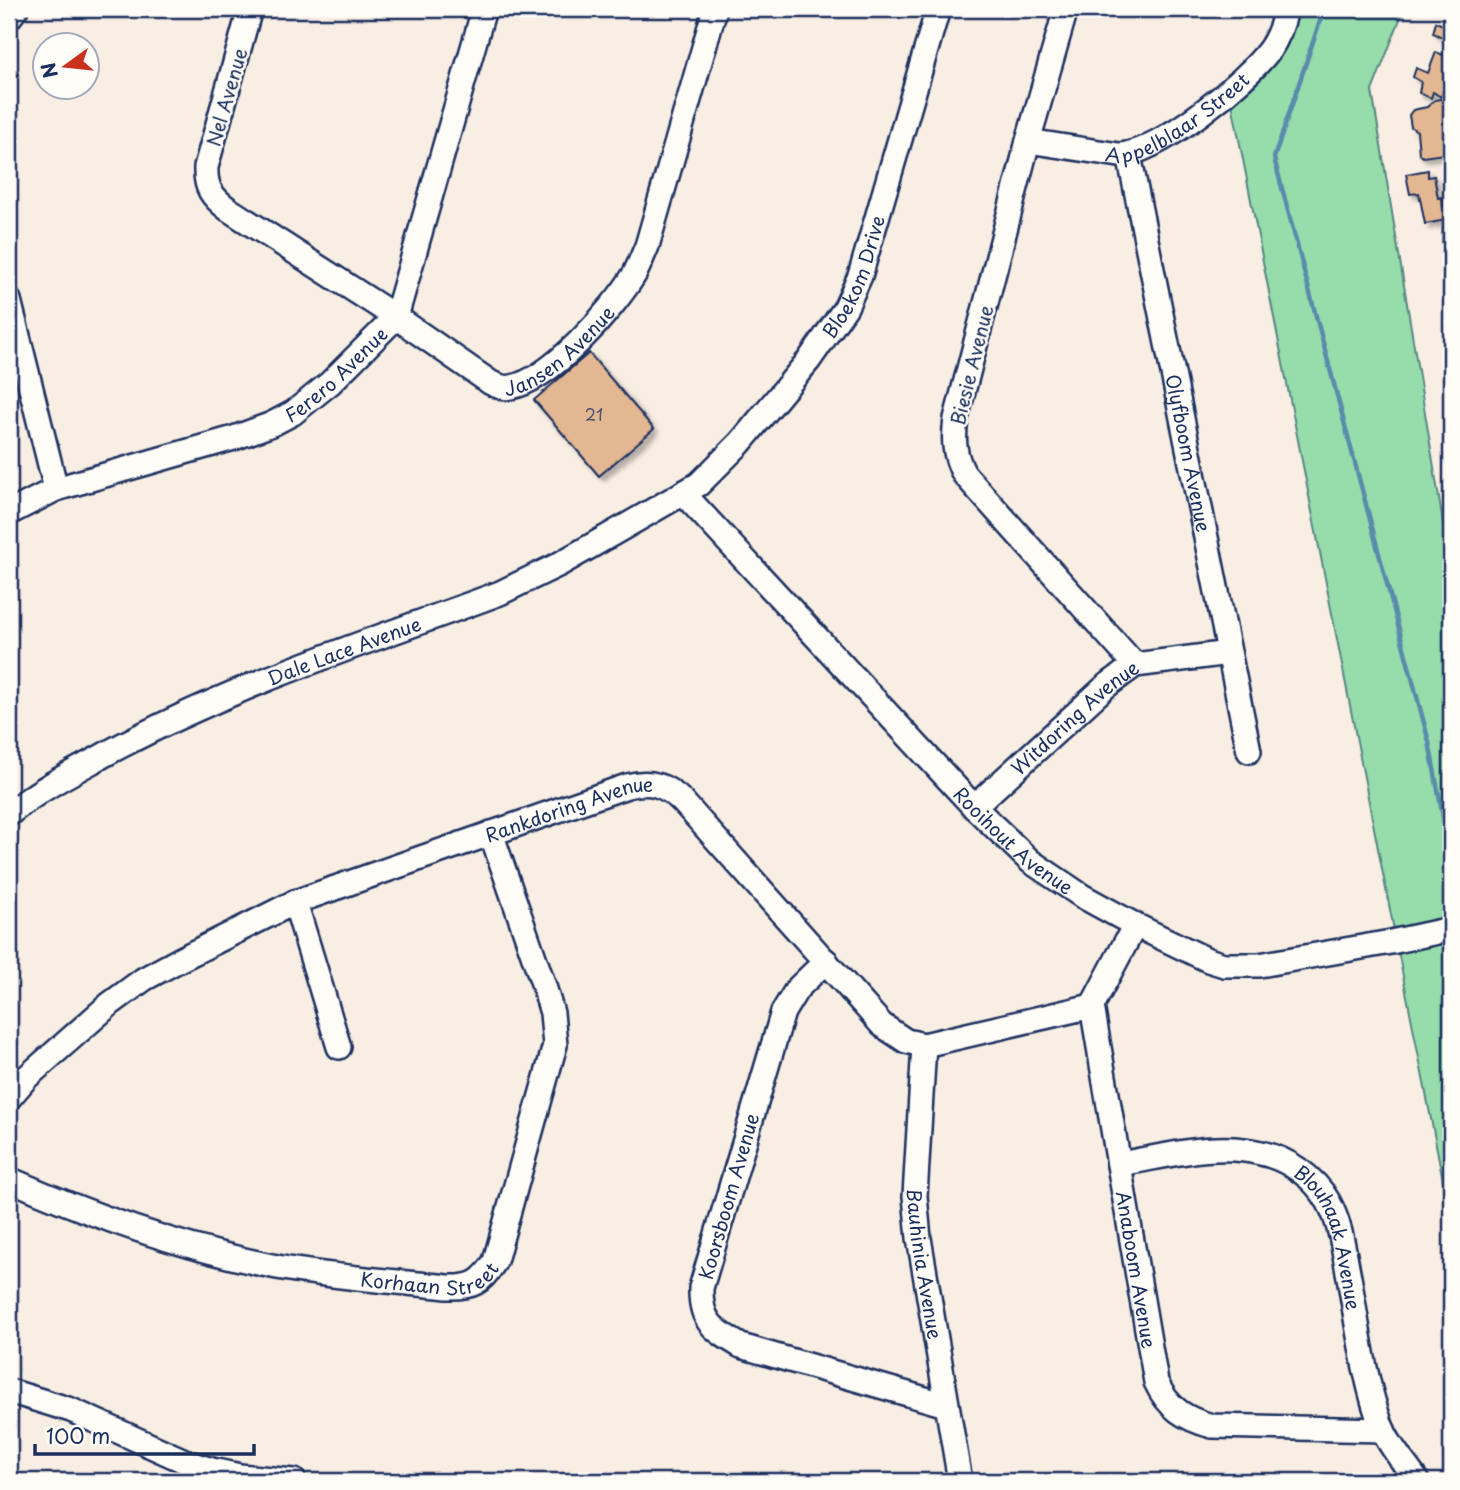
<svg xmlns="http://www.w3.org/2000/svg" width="1460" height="1490" viewBox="0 0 1460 1490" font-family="'Playpen Sans',sans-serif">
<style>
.green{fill:#96ddab;stroke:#588684;stroke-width:2}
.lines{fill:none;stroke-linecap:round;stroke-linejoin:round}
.stream{stroke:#588bac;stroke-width:4.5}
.building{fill:#e2b792;stroke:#1b2f5e;stroke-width:2;filter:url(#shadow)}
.minor-casing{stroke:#1b2f5e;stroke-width:28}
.minor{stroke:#fdfcf7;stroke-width:23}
.labels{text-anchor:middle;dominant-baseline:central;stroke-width:5;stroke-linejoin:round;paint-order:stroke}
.number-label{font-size:16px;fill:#4d516b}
.street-label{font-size:19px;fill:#1b2f5e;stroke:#fdfcf7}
</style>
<defs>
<filter id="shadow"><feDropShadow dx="4.5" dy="4.5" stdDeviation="2" flood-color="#0004"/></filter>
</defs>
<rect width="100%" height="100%" fill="#f8eee3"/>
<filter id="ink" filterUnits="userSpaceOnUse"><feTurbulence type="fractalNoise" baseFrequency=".0143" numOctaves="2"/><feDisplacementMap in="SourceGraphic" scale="14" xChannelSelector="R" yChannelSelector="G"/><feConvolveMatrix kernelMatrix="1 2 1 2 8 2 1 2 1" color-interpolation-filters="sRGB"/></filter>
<g filter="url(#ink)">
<!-- green -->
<polygon class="green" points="1278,9 1404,9 1372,91 1451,571 1451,1221 1229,88 1270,40"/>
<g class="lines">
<!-- stream -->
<polyline class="stream" points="1324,9 1274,158 1429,742 1451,860"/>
</g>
<!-- building -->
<g class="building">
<polygon points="1451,10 1451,41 1433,33 1436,22 1445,26"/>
<polygon points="1448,42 1451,43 1450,92 1444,88 1441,97 1433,92 1431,98 1419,93 1421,82 1413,77 1416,68 1428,73 1436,52 1443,55"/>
<polygon points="1440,99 1447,103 1451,129 1448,132 1451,153 1423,157 1419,154 1417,131 1411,127 1409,115 1413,110 1427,107 1435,100"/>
<polygon points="1428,170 1428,177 1434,176 1438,198 1442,197 1443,206 1447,204 1444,187 1451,185 1451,207 1449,208 1451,219 1425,224 1419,193 1410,194 1406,174"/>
<polygon points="1443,227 1451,228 1451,282 1444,282 1448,244 1442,244"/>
<polygon points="589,353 654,429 599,476 534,400"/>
</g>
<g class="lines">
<!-- minor casing -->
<g class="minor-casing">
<g id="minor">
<path id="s1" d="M250,9L206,167C205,188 212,197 228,209L396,317L491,383C498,386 504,389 511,387C551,380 613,309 634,275C639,266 643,255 647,246L715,9"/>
<path d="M1066,9L1028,141L956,419C953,440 954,455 964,474L1135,665"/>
<polyline points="9,18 16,9"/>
<path id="s2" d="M1028,141L1119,155C1158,154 1247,81 1270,49C1279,36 1283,23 1286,9"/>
<path id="s3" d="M1129,155L1249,751"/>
<polyline points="9,300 56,489"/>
<path id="s4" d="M683,493L974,807L1030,861L1082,896L1135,925L1208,960L1224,965H1259L1391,942L1451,929"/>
<path id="s5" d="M9,513L56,489L234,438L272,424L293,413L330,383L396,317L484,9"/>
<path id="s6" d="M974,807L1105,687L1135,665L1229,653"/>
<path id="s7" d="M9,814C38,790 71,773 104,755C229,686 366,643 500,593L558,565L699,484L740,443L809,360L846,307L860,276L938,9"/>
<polyline points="295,902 339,1047"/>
<path id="s8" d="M1135,925L1092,1006L1156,1382C1168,1408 1185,1419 1212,1426L1383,1430"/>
<path d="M826,961L797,989L783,1012L701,1288C700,1322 714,1330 741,1346L946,1405"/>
<path id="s9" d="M924,1045L915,1196L919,1238L960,1481"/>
<path id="s10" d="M9,1098L27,1077L110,1004L144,979L181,959L295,902L627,786C651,780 666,785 683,802L882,1025L906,1041L924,1045L1092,1006"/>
<path id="s11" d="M1119,1164C1164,1157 1215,1141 1261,1153C1288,1159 1314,1177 1328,1201C1341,1224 1344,1252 1349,1277C1358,1327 1364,1380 1382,1428C1389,1446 1406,1465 1417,1481"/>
<path id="s12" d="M9,1179C95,1217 185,1249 277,1267C331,1277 392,1281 447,1287C472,1288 482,1283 495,1261L555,1045L552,1013L544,986L491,833"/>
<polyline points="9,1391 71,1410 189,1463 212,1470 240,1476 294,1481"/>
</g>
</g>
<!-- minor -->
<use href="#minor" class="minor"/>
</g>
</g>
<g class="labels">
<!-- number labels -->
<g class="number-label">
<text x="594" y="414">21</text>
</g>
<!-- street labels -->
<g class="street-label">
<text transform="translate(226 97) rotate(-74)">Nel Avenue</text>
<text stroke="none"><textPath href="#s2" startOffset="161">Appelblaar Street</textPath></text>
<text stroke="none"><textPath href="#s7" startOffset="1029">Bloekom Drive</textPath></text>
<text stroke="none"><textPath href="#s1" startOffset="611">Jansen Avenue</textPath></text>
<text transform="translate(971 365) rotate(-76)">Biesie Avenue</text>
<text stroke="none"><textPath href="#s5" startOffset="360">Ferero Avenue</textPath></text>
<text stroke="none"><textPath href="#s3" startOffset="304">Olyfboom Avenue</textPath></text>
<text stroke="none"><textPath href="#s7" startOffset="374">Dale Lace Avenue</textPath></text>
<text stroke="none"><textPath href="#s6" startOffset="135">Witdoring Avenue</textPath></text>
<text stroke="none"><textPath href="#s10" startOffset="640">Rankdoring Avenue</textPath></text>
<text stroke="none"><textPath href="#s4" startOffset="480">Rooihout Avenue</textPath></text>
<text transform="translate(728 1196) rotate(-74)">Koorsboom Avenue</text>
<text stroke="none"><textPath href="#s11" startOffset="262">Blouhaak Avenue</textPath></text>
<text stroke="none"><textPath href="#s9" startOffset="220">Bauhinia Avenue</textPath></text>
<text stroke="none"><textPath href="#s12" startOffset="438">Korhaan Street</textPath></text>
<text stroke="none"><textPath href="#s8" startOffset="359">Anaboom Avenue</textPath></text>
</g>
</g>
<!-- margin -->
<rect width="1460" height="1490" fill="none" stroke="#fdfcf7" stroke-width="35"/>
<rect x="18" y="18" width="1425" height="1455" fill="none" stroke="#1b2f5e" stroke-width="2.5" filter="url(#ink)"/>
<!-- north arrow -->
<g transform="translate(66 66) rotate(255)"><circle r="33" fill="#fdfcf7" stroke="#a3aaba" stroke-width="2"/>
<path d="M0-5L12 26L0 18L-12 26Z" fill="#c8321e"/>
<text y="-10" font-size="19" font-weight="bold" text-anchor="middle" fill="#1b2f5e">N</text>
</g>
<!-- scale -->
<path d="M35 1444v10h219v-10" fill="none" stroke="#1b2f5e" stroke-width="3.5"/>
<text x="46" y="1444" font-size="21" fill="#1b2f5e" stroke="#fdfcf7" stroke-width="5" paint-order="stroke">100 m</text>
</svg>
